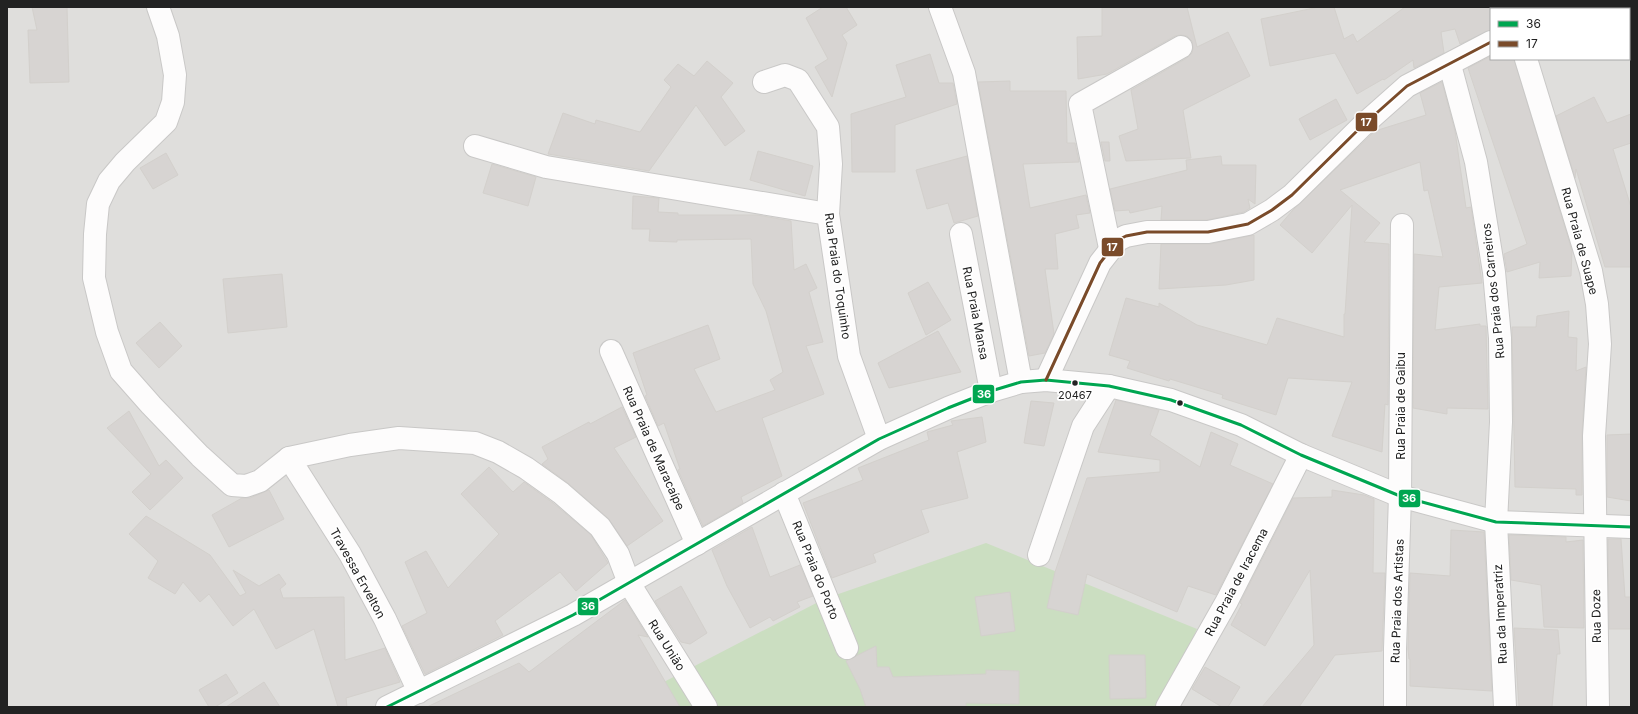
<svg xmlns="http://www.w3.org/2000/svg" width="1638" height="714" viewBox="0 0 1638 714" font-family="Inter,sans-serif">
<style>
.residential{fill:#dfdedc;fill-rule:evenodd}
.forest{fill:#cbdec1}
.building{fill:#d7d4d2;stroke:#d3d0cc}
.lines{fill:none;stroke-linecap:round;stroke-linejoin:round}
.minor-casing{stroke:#c9c8c7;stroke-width:24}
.minor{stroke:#fdfcfc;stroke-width:22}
.bus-1-casing{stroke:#fff;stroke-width:6}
.bus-2-casing{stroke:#fff;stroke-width:6}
.bus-1{stroke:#00a651;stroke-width:3}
.bus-2{stroke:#7a4b2a;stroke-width:3}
.bus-dot{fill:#222;stroke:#fff;stroke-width:1.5}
.labels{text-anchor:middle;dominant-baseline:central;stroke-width:3.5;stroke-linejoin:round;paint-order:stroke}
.bus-label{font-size:11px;fill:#222;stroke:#fff}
.street-label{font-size:12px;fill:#222;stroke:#fff}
.line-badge{stroke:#fff;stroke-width:1.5}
.badge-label{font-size:11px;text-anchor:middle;font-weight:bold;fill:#fff}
</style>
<rect width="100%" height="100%" fill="#f0eeeb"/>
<!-- residential -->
<path class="residential" d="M7,7H1631V707H7ZM1491,9H1629V59H1491Z"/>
<!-- forest -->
<polygon class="forest" points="986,543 1197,629 1161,707 597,707 660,684 824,599"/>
<!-- building -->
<g class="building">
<polygon points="32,7 67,7 69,82 30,83 28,30 37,30"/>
<polygon points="823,7 846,7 857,25 842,35 847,43 832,97 815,67 828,59 806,18"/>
<polygon points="1102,7 1187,7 1197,47 1228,32 1250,76 1183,110 1191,158 1126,161 1119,136 1138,129 1131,90 1187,58 1192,53 1193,48 1192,41 1187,36 1181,35 1175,36 1107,74 1078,79 1077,37 1102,36"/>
<polygon points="1319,7 1334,7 1344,39 1353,34 1357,42 1405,7 1491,7 1491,30 1460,44 1455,29 1441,32 1444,53 1414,68 1413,60 1384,80 1383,79 1357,94 1335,53 1270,66 1261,19"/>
<polygon points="930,54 939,83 953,83 957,104 895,125 895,172 852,172 851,114 906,97 896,65"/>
<polygon points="1491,56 1491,59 1514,59 1572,251 1571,276 1539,278 1540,262 1507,272 1504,254 1527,244 1468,68"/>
<polygon points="707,61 733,83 721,97 745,131 725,146 696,105 649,171 548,154 563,113 595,124 596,120 640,132 671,87 664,80 678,64 694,76"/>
<polygon points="1010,81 1010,91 1066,91 1067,143 1075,143 1079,162 1023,164 1030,208 1086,195 1090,213 1076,215 1079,228 1055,234 1058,269 1045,269 1054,334 1045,353 1029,356 978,82"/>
<polygon points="1442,82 1455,131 1466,208 1471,207 1482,283 1439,287 1435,330 1480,324 1480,326 1486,326 1488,409 1447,408 1447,414 1413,408 1414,254 1443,257 1428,190 1424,191 1420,162 1340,190 1380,223 1364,242 1389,244 1388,405 1385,404 1382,452 1332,436 1352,382 1288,378 1276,415 1222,398 1223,395 1170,379 1169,381 1127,368 1130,361 1109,355 1126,298 1159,307 1159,303 1197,325 1267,345 1277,318 1344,337 1344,314 1345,314 1352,205 1312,253 1280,225 1292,211 1375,131 1426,115 1420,93"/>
<polygon points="1594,97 1607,123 1631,114 1631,143 1613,149 1631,207 1631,267 1605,267 1576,169 1575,178 1556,116"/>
<polygon points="1336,99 1347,120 1310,140 1299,119"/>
<polygon points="1101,142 1109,142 1110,161 1105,161"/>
<polygon points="758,151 813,166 805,196 750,180"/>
<polygon points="166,153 178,175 153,189 140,168"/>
<polygon points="967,156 978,216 954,223 948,203 927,209 916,170"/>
<polygon points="1221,156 1222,165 1256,165 1255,204 1248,199 1250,208 1244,212 1207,220 1161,220 1162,206 1130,213 1129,210 1115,211 1110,189 1187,170 1186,160"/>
<polygon points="492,164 536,177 528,206 483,193"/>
<polygon points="633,196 659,198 658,212 678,213 678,215 757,215 791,221 794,270 806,264 817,288 809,292 823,342 806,346 824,394 762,418 782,476 741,497 743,503 703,526 678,470 680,469 664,423 658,426 645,396 647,395 633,353 708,325 720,359 694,369 716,412 775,390 770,380 783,372 766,311 753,284 751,239 677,240 677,242 649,241 650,229 632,229"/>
<polygon points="1254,235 1254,280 1226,285 1159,289 1161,244 1210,244"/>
<polygon points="282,274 287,327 228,333 223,279"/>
<polygon points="928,282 951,320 926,335 908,293"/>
<polygon points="1569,311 1568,337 1577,338 1576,371 1586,367 1582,435 1582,495 1576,495 1576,489 1515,487 1512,327 1536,327 1537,316"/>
<polygon points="160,322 182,346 159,368 136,343"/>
<polygon points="938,331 961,372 889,388 878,363"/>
<polygon points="1116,400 1159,410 1150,435 1200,467 1211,432 1238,444 1230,465 1273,484 1216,595 1188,586 1177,612 1087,574 1078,615 1047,608 1055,572 1087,478 1160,472 1160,460 1098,452"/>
<polygon points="1031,401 1054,403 1044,446 1024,443"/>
<polygon points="622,407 636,437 614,448 663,521 627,546 608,518 569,484 542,464 548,459 542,447 589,422 590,424"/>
<polygon points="129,411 159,466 166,460 183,478 150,510 132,492 151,474 107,428"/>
<polygon points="982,417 986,442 957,452 968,498 921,510 929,532 873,554 876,562 832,578 803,503 863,480 858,468 929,440 927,432 953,425 951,421"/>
<polygon points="1631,434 1631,501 1607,497 1607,435"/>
<polygon points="489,467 513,492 524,482 553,503 591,535 608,563 576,591 560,572 495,621 503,635 425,674 402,626 427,613 405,562 426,551 448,588 499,534 461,494"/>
<polygon points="269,490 284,519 229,547 212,515 242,498 250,498"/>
<polygon points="1332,490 1364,495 1374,499 1373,573 1385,573 1382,651 1335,655 1299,707 1262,707 1314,645 1310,570 1265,646 1231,625 1242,604 1240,603 1293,498 1332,497"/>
<polygon points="146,516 210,555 240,596 246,593 233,570 259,586 279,574 286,584 280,589 283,598 344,597 345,660 385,648 400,682 346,698 347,707 338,707 314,629 276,649 254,609 233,626 209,594 200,602 183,582 175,594 148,578 158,561 129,534"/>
<polygon points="752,527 770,577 800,565 813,596 797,602 800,607 773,621 770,617 750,628 727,586 712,550"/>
<polygon points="1451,530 1484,532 1492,691 1410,686 1410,659 1409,659 1408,649 1410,573 1450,576"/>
<polygon points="1509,535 1566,537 1566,542 1583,540 1584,628 1544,627 1541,585 1511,580"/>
<polygon points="1608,539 1621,539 1625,597 1631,597 1631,629 1609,629"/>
<polygon points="681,586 707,633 690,644 681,642 655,601"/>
<polygon points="1010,592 1015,631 981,636 975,597"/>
<polygon points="625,600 648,637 638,635 680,707 427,707 519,663 529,672"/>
<polygon points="1514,628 1558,630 1560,654 1557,654 1552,707 1519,707"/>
<polygon points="876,646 877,667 889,667 893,677 986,674 986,670 1019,671 1019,704 966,703 966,706 866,707 860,689 846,661"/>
<polygon points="1109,655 1145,655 1146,698 1110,699"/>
<polygon points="1205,667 1240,687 1228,707 1222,707 1192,689"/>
<polygon points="226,674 238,693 215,707 209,707 199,690"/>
<polygon points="264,682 280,707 226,707"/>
</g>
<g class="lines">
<!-- minor casing -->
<g class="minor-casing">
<g id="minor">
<polyline points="158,7 168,36 175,75 173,102 166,122 125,162 109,181 98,204 95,234 94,278 107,332 121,371 151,405 200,456 232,485 246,486 260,481 289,458 350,445 399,438 475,443 498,452 526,468 561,493 600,527 618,554 629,583 706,707"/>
<polyline points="940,7 964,73 1021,382"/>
<polyline points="1557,9 1562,7"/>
<polyline points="1526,59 1591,271 1597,304 1600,344 1594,436 1598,707"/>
<polyline points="1450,65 1476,162 1494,272 1500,338 1501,422 1496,522 1505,707"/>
<polyline points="764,82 785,75 798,80 828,127 831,164 828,214 849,356 879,439"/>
<polyline points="475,146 546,167 828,214"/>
<polyline points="961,234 991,391"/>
<polyline points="1110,248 1080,104 1181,47"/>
<polyline points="611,351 697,544"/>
<polyline points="1046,380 1100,263 1118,240 1126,236 1147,232 1208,232 1248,224 1272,210 1292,195 1362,126 1407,86 1491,42"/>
<polyline points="289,458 350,554 385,619 419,692"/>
<polyline points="784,493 847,648"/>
<polyline points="1039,555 1083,426 1109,386"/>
<polyline points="387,707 573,615 879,439 948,408 991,391 1021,382 1046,380 1109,386 1171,400 1241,425 1301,455 1400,496 1496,522 1631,527"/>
<polyline points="1167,707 1227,601 1301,455"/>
<polyline points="1395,707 1395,649 1400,496 1402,225"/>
</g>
</g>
<!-- minor -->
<use href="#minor" class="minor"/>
<!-- bus-1 casing -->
<g class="bus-1-casing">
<polyline id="bus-1" points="387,707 573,615 879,439 948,408 991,391 1021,382 1046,380 1109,386 1171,400 1241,425 1301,455 1400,496 1496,522 1631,527"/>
</g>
<!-- bus-2 casing -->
<g class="bus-2-casing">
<polyline id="bus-2" points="1046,380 1100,263 1118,240 1126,236 1147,232 1208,232 1248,224 1272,210 1292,195 1362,126 1407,86 1491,42"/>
</g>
<!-- bus-1 -->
<use href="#bus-1" class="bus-1"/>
<!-- bus-2 -->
<use href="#bus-2" class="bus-2"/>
</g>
<!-- markers -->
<g class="bus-dot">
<circle cx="1075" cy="383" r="3.5"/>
<circle cx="1180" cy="403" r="3.5"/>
</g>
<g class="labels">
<!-- bus labels -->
<g class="bus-label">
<text x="1075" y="395">20467</text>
</g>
<!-- street labels -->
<g class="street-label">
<text transform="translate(1580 241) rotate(75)">Rua Praia de Suape</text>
<text transform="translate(838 276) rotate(82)">Rua Praia do Toquinho</text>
<text transform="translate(1493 291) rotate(-96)">Rua Praia dos Carneiros</text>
<text transform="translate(976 313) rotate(79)">Rua Praia Mansa</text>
<text transform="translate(1400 406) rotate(-90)">Rua Praia de Gaibu</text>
<text transform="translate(654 448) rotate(66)">Rua Praia de Maracaípe</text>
<text transform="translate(816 570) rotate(68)">Rua Praia do Porto</text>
<text transform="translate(358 573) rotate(61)">Travessa Ervelton</text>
<text transform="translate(1236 582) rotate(-62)">Rua Praia de Iracema</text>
<text transform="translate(1397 601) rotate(-88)">Rua Praia dos Artistas</text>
<text transform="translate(1500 614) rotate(-93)">Rua da Imperatriz</text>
<text transform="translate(1596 616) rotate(-91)">Rua Doze</text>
<text transform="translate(667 645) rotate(58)">Rua União</text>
</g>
</g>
<g class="line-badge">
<rect x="1355" y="112" width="23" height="20" rx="4" fill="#7a4b2a"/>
<rect x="1101" y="237" width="23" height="20" rx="4" fill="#7a4b2a"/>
<rect x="972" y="384" width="23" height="20" rx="4" fill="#00a651"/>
<rect x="1398" y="489" width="23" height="19" rx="4" fill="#00a651"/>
<rect x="577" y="597" width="22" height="19" rx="4" fill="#00a651"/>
</g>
<g class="badge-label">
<text x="1366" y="126">17</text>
<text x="1112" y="251">17</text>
<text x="984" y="398">36</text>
<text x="1409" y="502">36</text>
<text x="588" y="610">36</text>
</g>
<!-- border -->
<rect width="1638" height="714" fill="none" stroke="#222222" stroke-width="16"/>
<!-- legend -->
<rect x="1490" y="8" width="140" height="52" fill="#ffffff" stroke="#a7a7a7"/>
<rect x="1498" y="21" width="20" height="6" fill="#00a651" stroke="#a7a7a7"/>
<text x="1526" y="28" font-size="12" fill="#222222">36</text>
<rect x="1498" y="41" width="20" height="6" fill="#7a4b2a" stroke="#a7a7a7"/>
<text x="1526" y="48" font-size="12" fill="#222222">17</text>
</svg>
